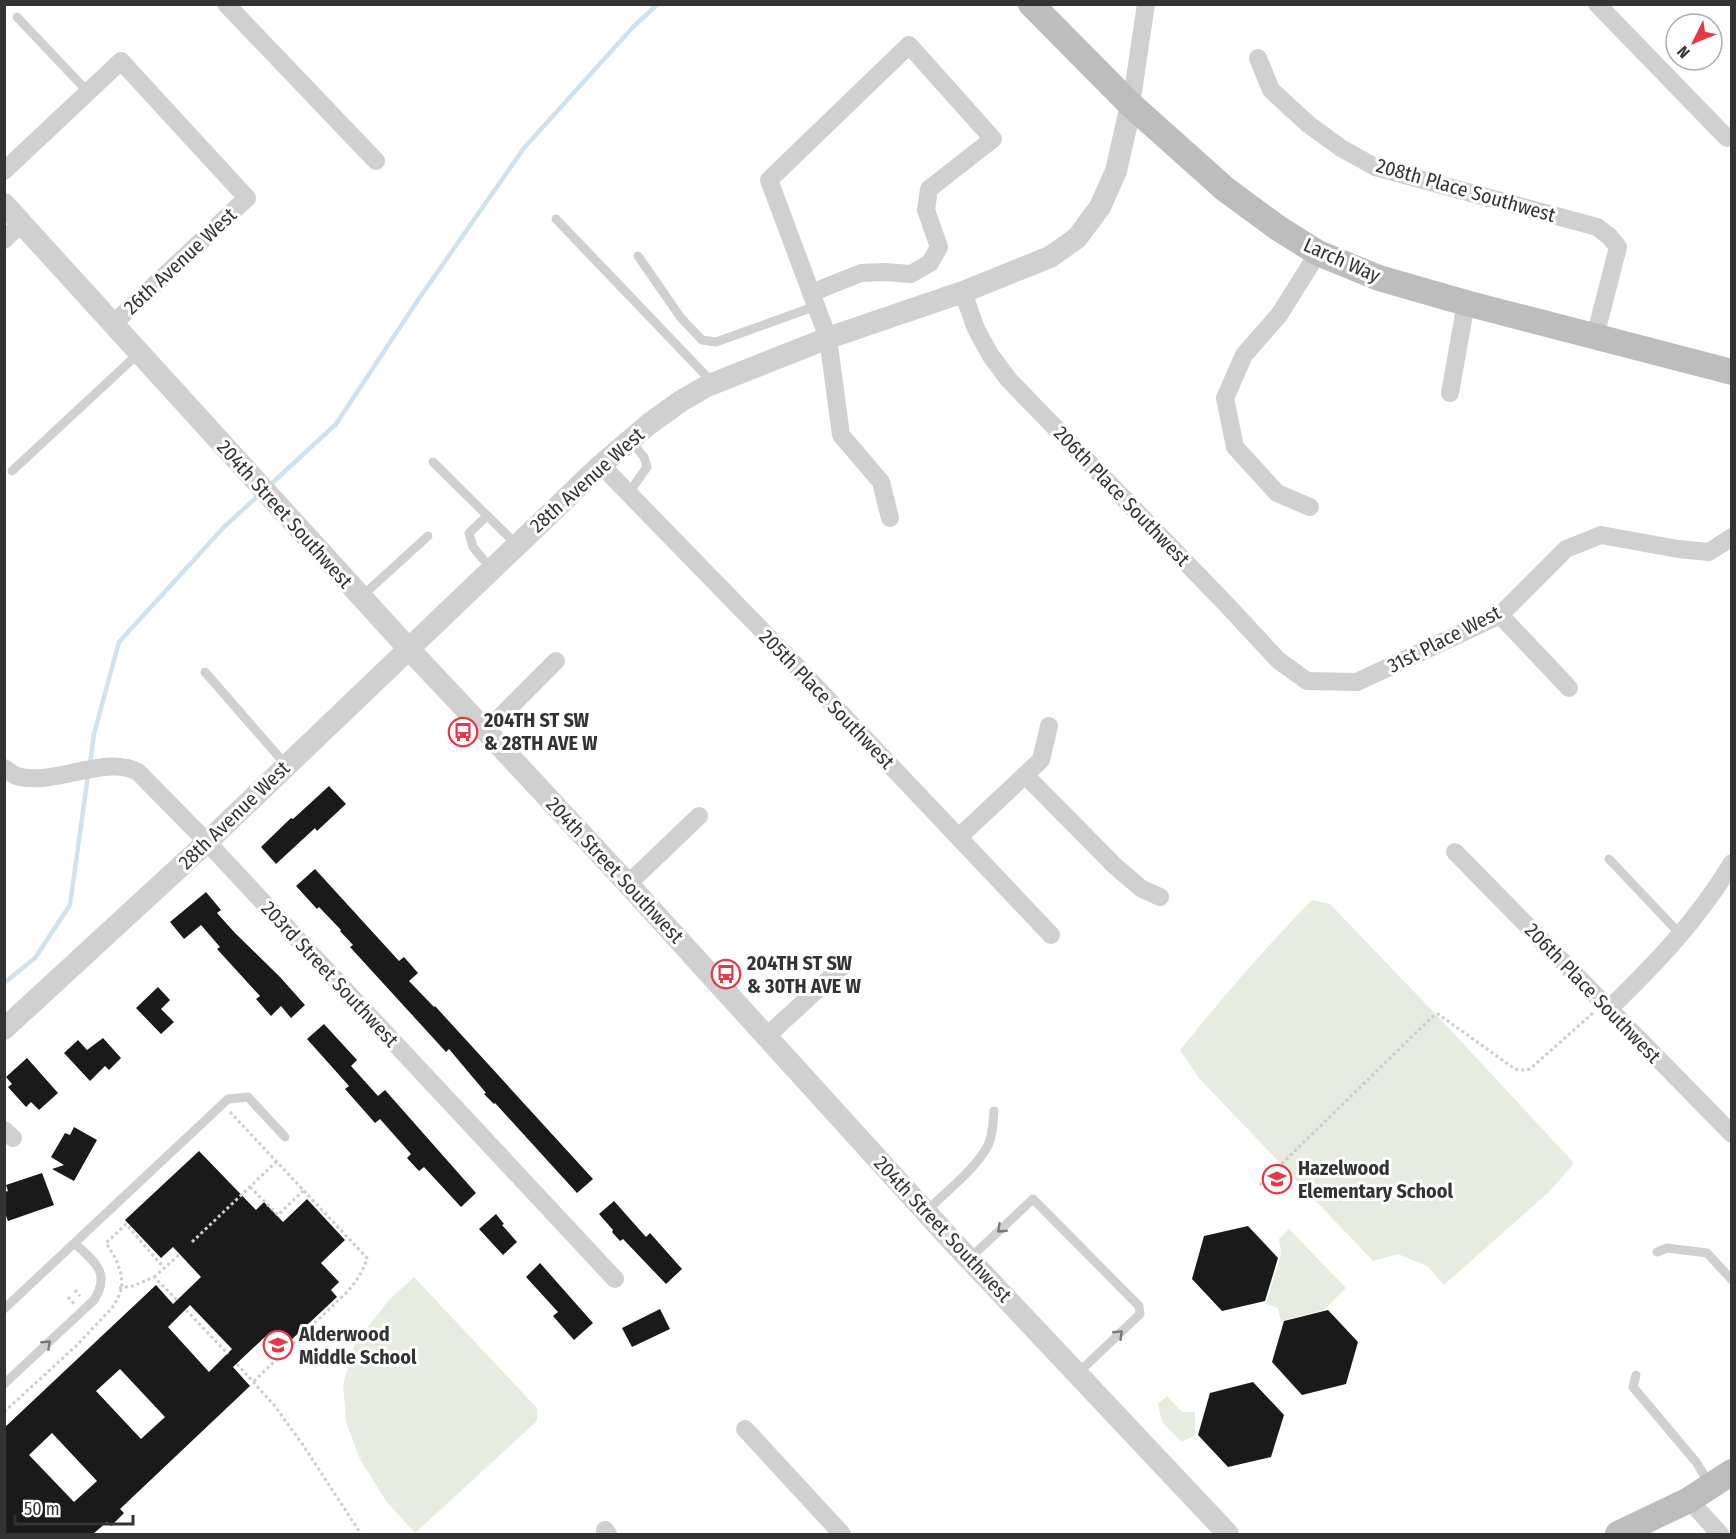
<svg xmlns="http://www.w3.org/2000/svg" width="1736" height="1539" viewBox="0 0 1736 1539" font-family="'Fira Sans Condensed',sans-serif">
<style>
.green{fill:#e6ecdf}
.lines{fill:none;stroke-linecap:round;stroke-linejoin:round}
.stream{stroke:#cfe2ee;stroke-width:4.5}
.building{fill:#1a1a1a;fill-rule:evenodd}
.path{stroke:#cdcdcd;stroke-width:3;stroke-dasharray:3 3;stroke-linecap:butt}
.service{stroke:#d0d0d0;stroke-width:9}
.minor{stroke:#d0d0d0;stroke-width:18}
.tertiary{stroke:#d0d0d0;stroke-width:22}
.secondary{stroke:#bdbdbd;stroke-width:26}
.oneway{stroke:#7a7a7a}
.labels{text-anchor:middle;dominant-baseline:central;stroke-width:6;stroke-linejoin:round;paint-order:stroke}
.street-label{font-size:20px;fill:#333;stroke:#fff}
.poi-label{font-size:20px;font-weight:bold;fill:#333;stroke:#fff;text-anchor:start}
</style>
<rect width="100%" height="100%" fill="#fff"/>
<!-- green -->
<g class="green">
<path d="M1312,900L1330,904L1444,1023L1574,1163L1550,1191L1444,1285L1427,1266L1398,1254L1373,1261L1199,1078L1180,1050C1222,998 1265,948 1312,900Z"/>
<polygon points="1289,1229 1346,1288 1324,1310 1281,1321 1278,1308 1266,1304 1281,1254 1279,1239"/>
<polygon points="414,1277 537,1408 537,1421 415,1533 386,1501 360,1459 346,1422 343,1385 354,1345 389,1300"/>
<polygon points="1167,1396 1182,1412 1195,1412 1195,1435 1182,1442 1162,1422 1158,1404"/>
</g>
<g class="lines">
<!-- stream -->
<g class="stream">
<polyline points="269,486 336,424 418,300 524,148 634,26 658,4"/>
<polyline points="90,764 94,734 119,642 224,527 260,494"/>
<polyline points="4,983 35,958 70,905 88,775"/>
</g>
</g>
<!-- building -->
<g class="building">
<polygon points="329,786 346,804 317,831 315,828 276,864 261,847 291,818 293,819"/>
<polygon points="315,869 399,961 404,957 418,973 409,981 434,1007 435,1006 593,1179 577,1193 495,1103 494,1104 484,1094 486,1093 449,1049 446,1052 350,947 353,945 340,931 341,930 319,907 317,909 296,886"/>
<polygon points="206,892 221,910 217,913 235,933 280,977 305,1005 291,1018 281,1006 271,1016 256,999 260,996 217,949 220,947 201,925 184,939 170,922"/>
<polygon points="158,987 170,1000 161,1009 174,1022 161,1034 136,1008"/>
<polygon points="324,1024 357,1060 351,1066 378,1096 385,1090 476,1193 461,1207 424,1167 419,1171 407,1158 411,1154 380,1119 375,1123 345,1089 349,1086 307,1039"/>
<polygon points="103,1038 121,1058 109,1070 105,1066 90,1081 64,1053 78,1040 87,1050"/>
<polygon points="27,1058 58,1093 39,1110 31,1102 26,1107 8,1087 12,1084 6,1077"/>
<polygon points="74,1127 97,1140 74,1181 52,1169 64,1165 51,1157 65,1133 70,1135"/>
<path d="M199,1151L256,1210L264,1202L283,1222L307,1199L345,1240L321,1263L339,1282L331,1290L337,1297L291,1340L287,1335L276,1345L267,1335L233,1367L250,1386L120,1509L124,1513L111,1526L107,1522L93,1534H4V1428L156,1285L173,1304L201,1277L173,1247L161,1258L125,1220ZM190,1305L232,1349L209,1372L168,1327ZM120,1369L165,1417L141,1439L96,1391ZM52,1433L97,1481L74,1502L29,1455Z"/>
<polygon points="42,1173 54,1205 8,1221 4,1211 4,1192 8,1191 6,1185"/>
<polygon points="614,1201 646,1237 650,1233 682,1269 666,1284 623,1239 620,1241 612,1232 613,1230 599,1214"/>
<polygon points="496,1214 504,1224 502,1225 517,1242 503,1255 479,1229"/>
<polygon points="1248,1226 1278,1258 1265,1301 1222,1311 1192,1279 1204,1236"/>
<polygon points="540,1263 593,1323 574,1340 553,1316 558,1312 526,1277"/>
<polygon points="660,1309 670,1329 632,1347 622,1328"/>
<polygon points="1328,1310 1358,1342 1346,1384 1302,1395 1272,1362 1284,1321"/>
<polygon points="1253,1382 1284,1415 1271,1457 1228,1467 1198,1435 1210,1393"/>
</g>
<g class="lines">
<!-- path -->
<g class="path">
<path d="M230,1112L367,1258C363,1272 356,1282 346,1293L253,1382"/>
<polyline points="1260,1185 1432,1017 1438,1014 1515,1069 1523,1070 1530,1069 1593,1013"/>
<polyline points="250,1187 278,1215 303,1191"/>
<polyline points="192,1242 277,1161"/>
<polyline points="154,1277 180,1254"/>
<polyline points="119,1288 133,1286 154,1277 177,1300"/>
<polyline points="75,1290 80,1296"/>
<polyline points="68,1297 74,1304"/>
<polyline points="186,1310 228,1354"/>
<polyline points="237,1364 274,1405 303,1445 361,1534"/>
<polyline points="4,1412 76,1346 112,1308 118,1298 122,1287 121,1274 116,1259 106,1243 126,1224 164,1268"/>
</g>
<!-- service -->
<g class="service">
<polyline points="17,17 88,92"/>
<polyline points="556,219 712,382"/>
<polyline points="638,256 681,318 702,340 716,342 816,306"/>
<polyline points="433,462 517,545"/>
<polyline points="12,471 139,353"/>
<polyline points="628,494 647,467 644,457 631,441"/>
<polyline points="487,516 469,533 473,547 491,569"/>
<polyline points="361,597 428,536"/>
<polyline points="205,672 286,765"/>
<polyline points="1609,859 1681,935"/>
<path d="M926,1212C945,1192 974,1171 987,1147C993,1137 993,1122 994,1111"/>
<polyline points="1657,1252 1667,1248 1707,1253 1732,1280"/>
<polyline points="969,1259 1033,1199 1139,1306 1140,1314 1077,1374"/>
<polyline points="4,1309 228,1099 248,1097 285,1137"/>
<polyline points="1636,1375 1633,1387 1696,1462 1709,1483"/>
<path d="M4,1384L94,1300C111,1273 95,1262 75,1244"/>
</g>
<!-- minor -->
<g class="minor">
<polyline points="226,4 376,161"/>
<polyline points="1597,4 1727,138"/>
<polyline points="1258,58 1271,90 1308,124 1341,148 1375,167 1597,227 1609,236 1618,247 1595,337"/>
<polyline points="1131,105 1146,4"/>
<polyline points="4,171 121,61 247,198 113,324"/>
<polyline points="4,240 22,223"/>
<polyline points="963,292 976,329 991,356 1009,380 1227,605 1278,660 1307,681 1357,682 1500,615 1566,549 1601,535 1678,549 1709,552 1732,537"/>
<polyline points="811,293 861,273 884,272 911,274 930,263 939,247 926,210 929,189 993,139 909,45 769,180 828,338 841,435 881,482 890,518"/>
<polyline points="1450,393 1466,303"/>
<polyline points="601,465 785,654 1051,935"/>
<polyline points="1310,507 1277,493 1235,447 1225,398 1244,355 1279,315 1318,253"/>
<polyline points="1500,615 1569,688"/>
<polyline points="486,731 556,661"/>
<path d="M4,768C8,770 12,774 16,776C55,787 104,754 138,772L207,842L615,1279"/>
<polyline points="1025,775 1116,867 1142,889 1160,897"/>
<polyline points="959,837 1041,760 1049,726"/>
<polyline points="1455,852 1732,1134"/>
<polyline points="628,884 699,816"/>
<path d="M1609,1009C1656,963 1697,921 1732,863"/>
<polyline points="767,1036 844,965"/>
<polyline points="4,1130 13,1138"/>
<polyline points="745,1429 842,1534"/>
<polyline points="1689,1500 1720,1534"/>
<polyline points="605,1530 608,1534"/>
</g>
<!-- tertiary -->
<g class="tertiary">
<polyline points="4,204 408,648 486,731 628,884 954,1243 1228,1534"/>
<polyline points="4,1029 207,842 601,465 649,424 681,401 707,386 828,338 963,292 1050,257 1077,238 1100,207 1116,171 1131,105"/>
</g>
<!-- secondary -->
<g class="secondary">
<polyline points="1031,4 1131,105 1225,189 1278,228 1318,253 1379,278 1466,303 1732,372"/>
<polyline points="1618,1534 1689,1500 1732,1472"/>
</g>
</g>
<!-- one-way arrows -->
<defs><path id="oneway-chevron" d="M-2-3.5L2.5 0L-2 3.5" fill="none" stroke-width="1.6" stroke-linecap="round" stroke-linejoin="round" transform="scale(1.5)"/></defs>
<g class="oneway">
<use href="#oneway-chevron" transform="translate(1001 1229) rotate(137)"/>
<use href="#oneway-chevron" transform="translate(1119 1334) rotate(-44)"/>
<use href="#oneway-chevron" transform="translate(47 1344) rotate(-43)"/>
</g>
<!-- icons -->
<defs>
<g id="bus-ring" transform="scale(1.5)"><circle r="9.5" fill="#fff" stroke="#e63946" stroke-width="1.5"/><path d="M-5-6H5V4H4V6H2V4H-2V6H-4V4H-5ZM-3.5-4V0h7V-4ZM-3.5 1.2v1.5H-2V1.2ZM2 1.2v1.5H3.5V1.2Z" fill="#e63946"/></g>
<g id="school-ring" transform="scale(1.5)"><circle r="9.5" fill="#fff" stroke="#e63946" stroke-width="1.5"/><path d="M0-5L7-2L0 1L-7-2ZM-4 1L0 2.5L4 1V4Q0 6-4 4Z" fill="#e63946"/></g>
</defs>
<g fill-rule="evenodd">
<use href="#bus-ring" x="463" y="732"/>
<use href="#bus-ring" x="726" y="974"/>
<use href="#school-ring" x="1277" y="1179"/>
<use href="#school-ring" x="278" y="1345"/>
</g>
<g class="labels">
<!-- street labels -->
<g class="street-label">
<text transform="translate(1466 190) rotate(16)">208th Place Southwest</text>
<text transform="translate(1342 260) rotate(24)">Larch Way</text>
<text transform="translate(180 261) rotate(-43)">26th Avenue West</text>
<text transform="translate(587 480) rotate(-42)">28th Avenue West</text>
<text transform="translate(1122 496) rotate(46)">206th Place Southwest</text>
<text transform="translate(285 514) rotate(48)">204th Street Southwest</text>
<text transform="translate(1444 639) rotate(-27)">31st Place West</text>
<text transform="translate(827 699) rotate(46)">205th Place Southwest</text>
<text transform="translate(234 815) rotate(-44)">28th Avenue West</text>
<text transform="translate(615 870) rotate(47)">204th Street Southwest</text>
<text transform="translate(330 974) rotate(47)">203rd Street Southwest</text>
<text transform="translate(1593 993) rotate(46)">206th Place Southwest</text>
<text transform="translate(943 1229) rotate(47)">204th Street Southwest</text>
</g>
<!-- poi labels -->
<g class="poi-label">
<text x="484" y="720">204TH ST SW<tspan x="484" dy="23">&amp; 28TH AVE W</tspan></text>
<text x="747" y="963">204TH ST SW<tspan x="747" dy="23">&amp; 30TH AVE W</tspan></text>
<text x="1298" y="1168">Hazelwood<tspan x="1298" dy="23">Elementary School</tspan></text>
<text x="299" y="1334">Alderwood<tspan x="299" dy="23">Middle School</tspan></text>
</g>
</g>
<!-- border -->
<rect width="1736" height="1539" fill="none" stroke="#333333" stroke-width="12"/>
<!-- north arrow -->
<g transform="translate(1694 42) rotate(227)"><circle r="28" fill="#ffffff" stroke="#adadad" stroke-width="1.5"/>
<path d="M0-4.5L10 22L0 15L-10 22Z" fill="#e63946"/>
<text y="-9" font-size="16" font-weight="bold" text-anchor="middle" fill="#333333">N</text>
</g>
<!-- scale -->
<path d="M15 1515v9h118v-9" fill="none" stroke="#333333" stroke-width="3"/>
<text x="24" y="1515" font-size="18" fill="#333333" stroke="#ffffff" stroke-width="4.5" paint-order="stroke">50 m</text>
</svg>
